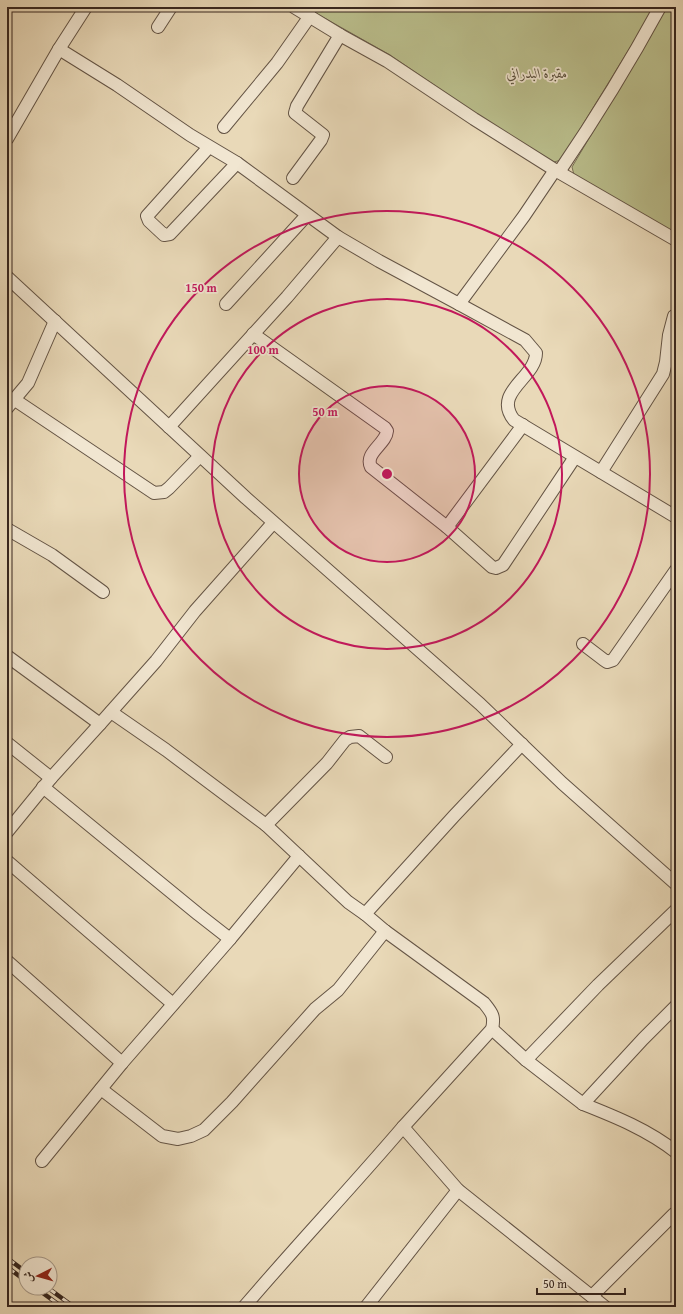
<svg xmlns="http://www.w3.org/2000/svg" width="683" height="1314" viewBox="0 0 683 1314" font-family="'Gentium Book Plus',Amiri,serif">
<style>
.green{fill:#babe8c;stroke:#797256}
.lines{fill:none;stroke-linecap:round;stroke-linejoin:round}
.minor-casing{stroke:#645445;stroke-width:14}
.minor{stroke:#f1e6d1;stroke-width:12}
.rail-casing{stroke:#38271f;stroke-width:4.5}
.rail{stroke:#f1e6d1;stroke-width:3;stroke-dasharray:9;stroke-linecap:butt}
.ring{fill:none;stroke:#c2185b;stroke-width:2}
.labels{text-anchor:middle;dominant-baseline:central;stroke-width:3.5;stroke-linejoin:round;paint-order:stroke}
.park-label{font-size:14px;font-style:italic;fill:#584d3a;stroke:#f1e6d1}
.centre{fill:#c2185b;stroke:#f1e6d1;stroke-width:2}
.ring-label{font-size:12px;text-anchor:middle;font-weight:bold;fill:#c2185b;stroke:#f1e6d1;stroke-width:3.5;stroke-linejoin:round;paint-order:stroke}
</style>
<rect width="100%" height="100%" fill="#e9d9b8"/>
<filter id="stains"><feTurbulence type="fractalNoise" baseFrequency=".005" numOctaves="4"/><feColorMatrix values="0 0 0 0 .2 0 0 0 0 .09 0 0 0 0 .02 0 0 0 .5 -.17"/></filter>
<radialGradient id="worn" r=".72"><stop offset=".6" stop-color="#630" stop-opacity="0"/><stop offset="1" stop-color="#630" stop-opacity=".3"/></radialGradient>
<!-- green -->
<g class="green">
<polygon points="305,7 655,7 561,160 554,162 493,125 390,55"/>
<polygon points="667,7 676,7 676,235 574,175 572,167"/>
</g>
<g class="lines">
<!-- minor casing -->
<g class="minor-casing">
<g id="minor">
<polyline points="294,7 340,35 387,61 474,119 555,170 676,240"/>
<polyline points="158,27 171,7"/>
<polyline points="59,49 117,85 190,135 237,163 338,237 379,261 459,304 524,216 555,170"/>
<polyline points="224,127 277,63 310,16"/>
<polyline points="7,139 59,49 86,7"/>
<polyline points="209,147 147,216 149,221 164,235 170,234 237,163"/>
<path d="M559,172C595,119 629,64 660,7"/>
<polyline points="293,178 321,140 323,135 295,113 297,106 340,35"/>
<polyline points="7,277 246,498 480,704 562,783 676,884"/>
<polyline points="226,304 307,215"/>
<path d="M459,304L525,340L536,353C536,378 492,392 514,420L676,517"/>
<path d="M253,334L385,428L387,431C386,444 364,453 371,467L447,527L492,567L496,568L503,565L575,457"/>
<polyline points="15,400 154,493 164,492 169,488 200,456"/>
<polyline points="7,408 28,383 55,321"/>
<polyline points="169,427 287,297 338,237"/>
<polyline points="601,472 663,374 666,362 669,335 674,316"/>
<polyline points="447,527 523,425"/>
<polyline points="7,529 52,555 103,592"/>
<polyline points="583,644 604,660 607,662 613,660 676,570"/>
<polyline points="7,656 100,724 156,661 195,611 273,523"/>
<polyline points="111,712 166,750 266,825 299,856"/>
<polyline points="7,743 51,778"/>
<polyline points="43,787 198,914 230,939 299,856 348,902 365,914 454,816 522,744"/>
<polyline points="266,825 327,763 345,740 350,737 359,736 386,757"/>
<polyline points="7,832 51,778 100,724"/>
<polyline points="7,861 173,1004"/>
<polyline points="676,910 598,985 526,1060 583,1104 643,1039 676,1006"/>
<path d="M365,914L385,931L484,1003C492,1013 495,1016 492,1029L403,1127L458,1190L605,1307"/>
<polyline points="7,961 122,1063"/>
<polyline points="492,1029 526,1060"/>
<polyline points="101,1089 162,1136 178,1139 191,1136 204,1130 232,1102 315,1009 338,990 385,931"/>
<path d="M583,1104C616,1117 648,1130 676,1152"/>
<polyline points="42,1161 122,1063 230,939"/>
<polyline points="592,1296 674,1214"/>
<path d="M244,1307C296,1246 351,1188 403,1127"/>
<polyline points="366,1307 458,1190"/>
</g>
</g>
<!-- minor -->
<use href="#minor" class="minor"/>
<!-- rail casing -->
<g class="rail-casing">
<g id="rail">
<polyline points="7,1258 26,1272"/>
<polyline points="7,1267 26,1281"/>
<polyline points="36,1288 62,1307"/>
<polyline points="48,1288 74,1307"/>
</g>
</g>
<!-- rail -->
<use href="#rail" class="rail"/>
</g>
<!-- distance rings -->
<circle cx="387" cy="474" r="88" fill="#c2185b" fill-opacity=".12"/>
<g class="ring">
<circle cx="387" cy="474" r="88"/>
<circle cx="387" cy="474" r="175"/>
<circle cx="387" cy="474" r="263"/>
</g>
<g class="labels">
<!-- park labels -->
<g class="park-label">
<text x="537" y="73">مقبرة البدراني</text>
</g>
</g>
<circle cx="387" cy="474" r="6" class="centre"/>
<g class="ring-label">
<text x="201" y="292">150 m</text>
<text x="263" y="354">100 m</text>
<text x="325" y="416">50 m</text>
</g>
<!-- margin -->
<rect width="683" height="1314" fill="none" stroke="#e9d9b8" stroke-width="24"/>
<rect x="8" y="8" width="667" height="1298" fill="none" stroke="#38271f" stroke-width="2"/>
<rect x="12" y="12" width="659" height="1290" fill="none" stroke="#38271f"/>
<!-- north arrow -->
<g transform="translate(38 1276) rotate(264)"><circle r="19" fill="#f1e6d1" stroke="#a79a8a"/>
<path d="M0-3L7 15L0 10L-7 15Z" fill="#8f2418"/>
<text y="-6" font-size="11" font-weight="bold" text-anchor="middle" fill="#38271f">ش</text>
</g>
<!-- scale -->
<path d="M537 1288v6h88v-6" fill="none" stroke="#38271f" stroke-width="2"/>
<text x="543" y="1288" font-size="12" fill="#38271f" stroke="#f1e6d1" stroke-width="3" paint-order="stroke">50 m</text>
<rect width="100%" height="100%" filter="url(#stains)"/>
<rect width="100%" height="100%" fill="url(#worn)"/>
</svg>
